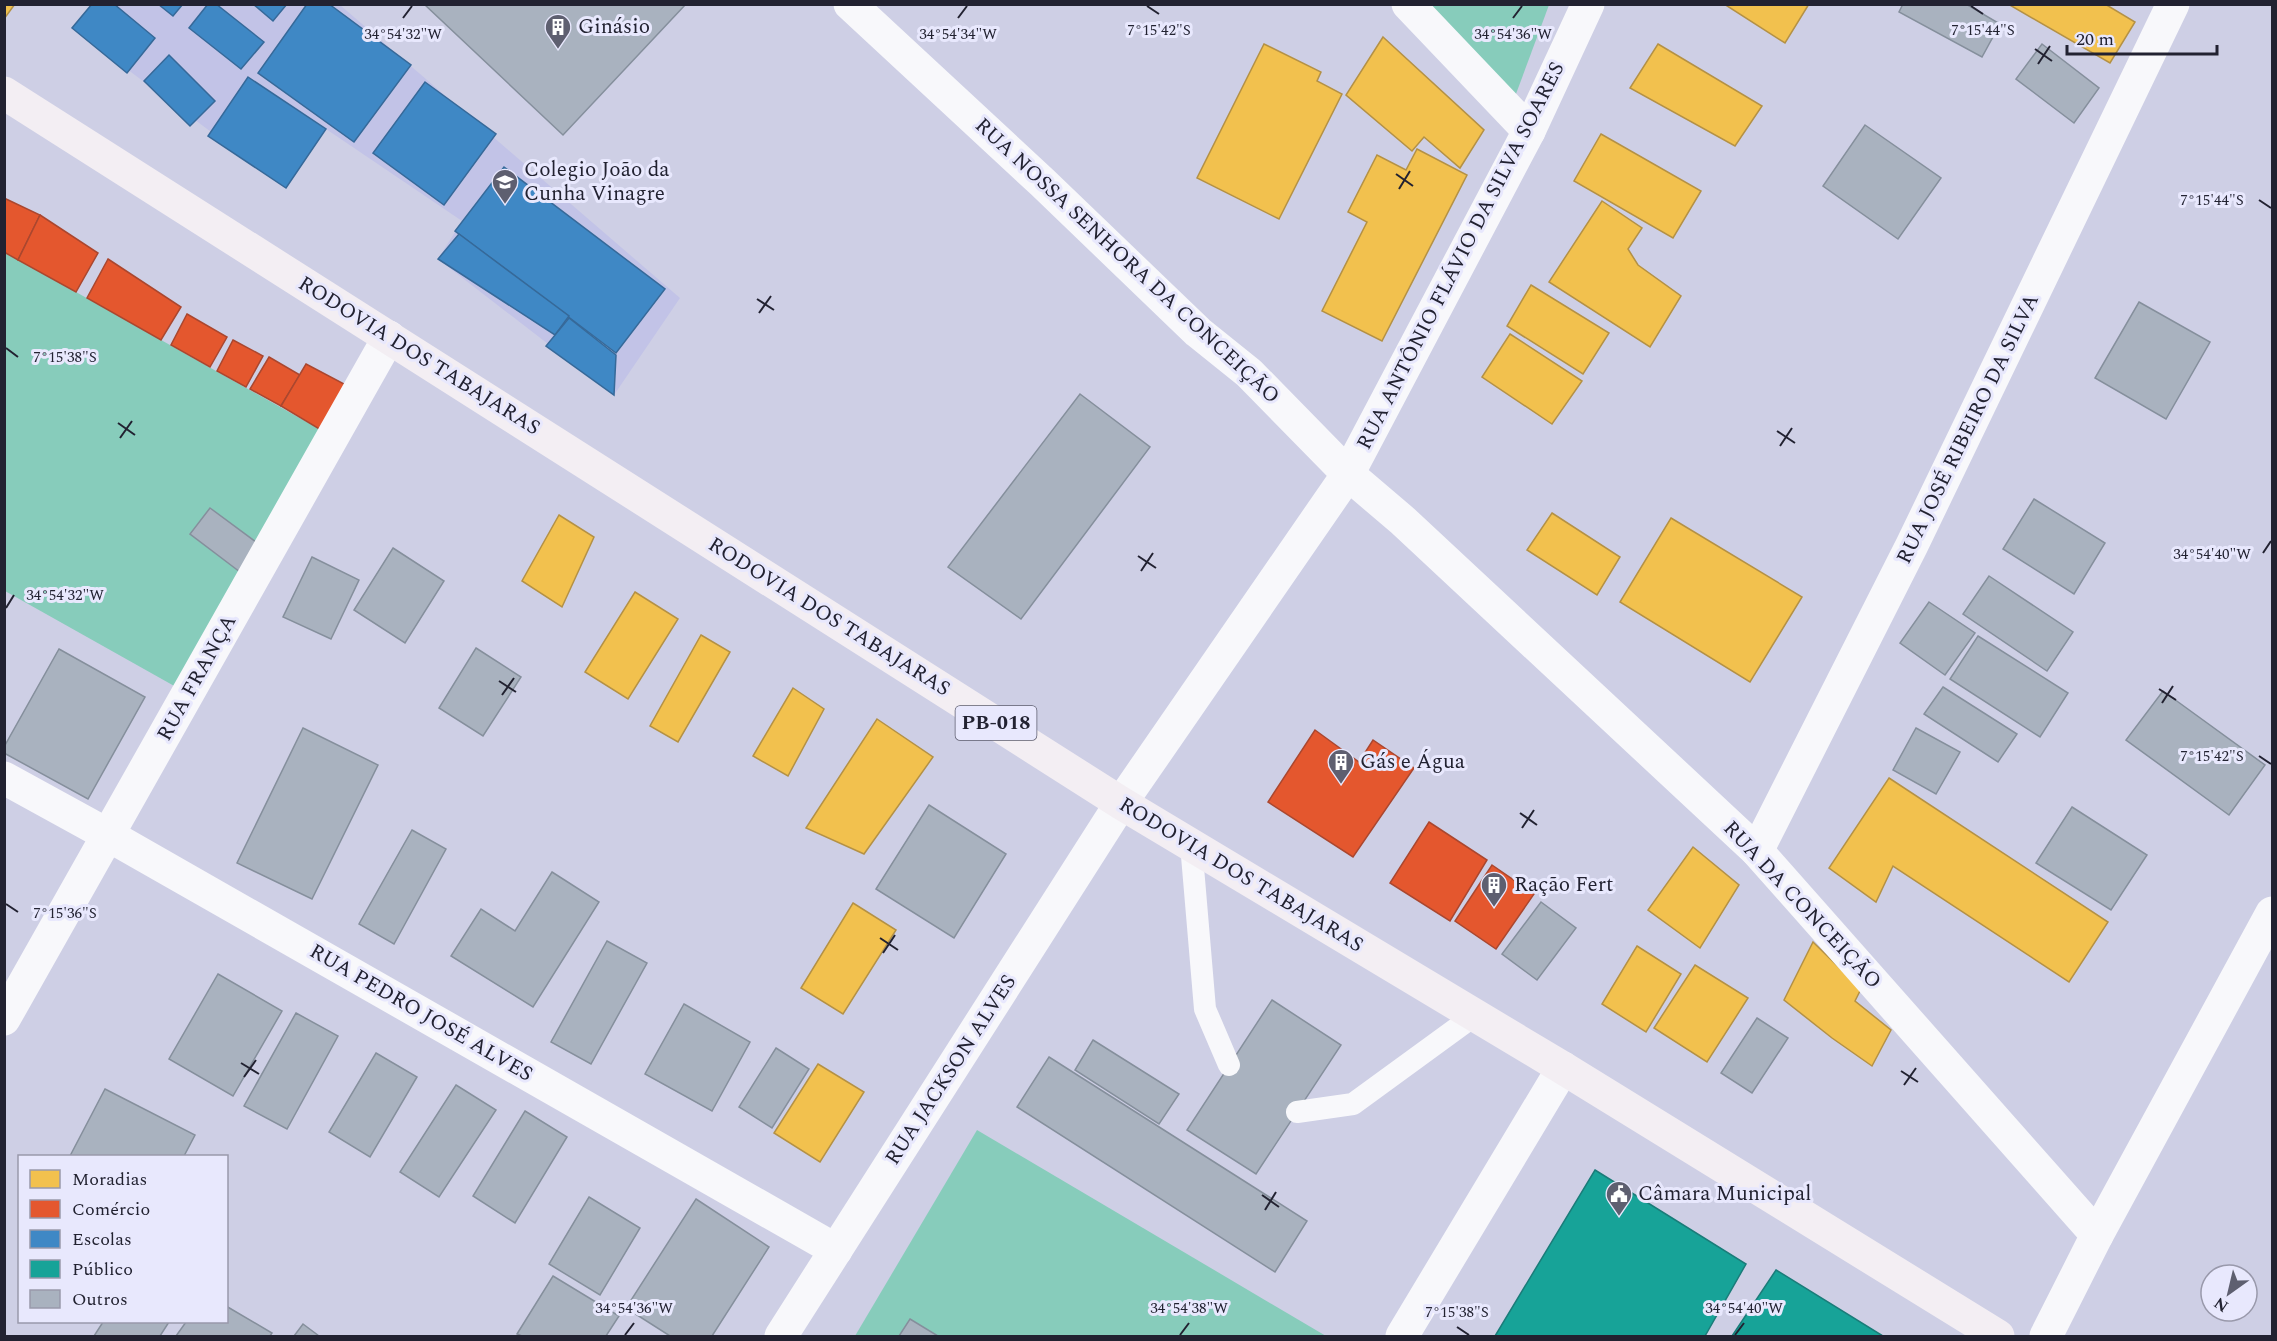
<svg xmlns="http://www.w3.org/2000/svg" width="2277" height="1341" viewBox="0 0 2277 1341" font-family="Spectral,serif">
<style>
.built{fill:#c2c3e7}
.green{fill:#87ccbb}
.homes{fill:#f2c14e;stroke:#b49145;stroke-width:1.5}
.shops{fill:#e4572e;stroke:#aa472f;stroke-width:1.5}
.schools{fill:#3f88c5;stroke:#366999;stroke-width:1.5}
.public{fill:#17a398;stroke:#1a7c79;stroke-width:1.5}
.building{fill:#a9b2bf;stroke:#858f9c;stroke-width:1.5}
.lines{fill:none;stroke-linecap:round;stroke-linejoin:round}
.lane{stroke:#f8f8fb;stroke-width:22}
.street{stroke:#f8f8fb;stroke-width:33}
.primary{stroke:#f3eef3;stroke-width:33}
.ticks{fill:none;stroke:#222231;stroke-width:2}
.labels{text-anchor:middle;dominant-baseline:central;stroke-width:6;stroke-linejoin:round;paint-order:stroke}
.shield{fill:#e8e8fd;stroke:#5d5d6e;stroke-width:1.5}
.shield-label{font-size:20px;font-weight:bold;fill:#222231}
.poi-label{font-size:21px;fill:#222231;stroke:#e8e8fd;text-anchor:start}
.street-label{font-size:21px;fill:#222231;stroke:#e8e8fd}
.ticks-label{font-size:15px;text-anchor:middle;fill:#222231;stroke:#e8e8fd;stroke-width:6;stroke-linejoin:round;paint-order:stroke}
</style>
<rect width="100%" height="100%" fill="#cecfe5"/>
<!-- built -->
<polygon class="built" points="91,5 340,5 680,298 614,395 438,259 462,221 326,129 286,188 72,28"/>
<!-- green -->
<g class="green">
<polygon points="1418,5 1549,5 1513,102"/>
<polygon points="5,252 321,430 176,687 5,591"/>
<polygon points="977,1130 1326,1336 855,1336"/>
</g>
<!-- homes -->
<g class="homes">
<polygon points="4,4 15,4 4,19"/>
<polygon points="1724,4 1809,4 1785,43"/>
<polygon points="2008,4 2105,4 2135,22 2110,63"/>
<polygon points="1383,37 1484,130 1460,168 1424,137 1412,151 1346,95"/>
<polygon points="1264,44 1321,72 1317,81 1342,94 1279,219 1197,178"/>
<polygon points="1658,44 1762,106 1735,146 1630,88"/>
<polygon points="1601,134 1701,191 1673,238 1574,181"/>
<polygon points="1417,149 1467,175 1382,341 1322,311 1367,222 1348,212 1377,155 1406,170"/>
<polygon points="1602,201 1642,228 1628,249 1638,265 1681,296 1650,347 1549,282"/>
<polygon points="1531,285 1609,333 1583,374 1507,326"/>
<polygon points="1510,334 1582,381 1552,424 1482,377"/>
<polygon points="1552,513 1620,557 1597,595 1527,550"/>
<polygon points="559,515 594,537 562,607 522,581"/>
<polygon points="1671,518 1802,597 1750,682 1620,602"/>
<polygon points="635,592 678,619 628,699 585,672"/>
<polygon points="701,635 730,652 678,742 650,726"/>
<polygon points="793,688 824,709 788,776 753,756"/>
<polygon points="877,719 933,757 864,854 806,828"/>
<polygon points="1889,778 2108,922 2069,982 1893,866 1876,902 1829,868"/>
<polygon points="1693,847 1739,885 1700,948 1648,910"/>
<polygon points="853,903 896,930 843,1014 801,988"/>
<polygon points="1813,942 1861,989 1855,1001 1891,1030 1872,1066 1832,1038 1784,1000"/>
<polygon points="1637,946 1681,974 1646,1032 1602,1004"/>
<polygon points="1695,965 1748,998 1707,1062 1654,1028"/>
<polygon points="818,1064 864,1092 820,1162 774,1133"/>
</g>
<!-- shops -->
<g class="shops">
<polygon points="4,198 40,215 18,260 4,252"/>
<polygon points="40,215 98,253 76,292 18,260"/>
<polygon points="108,259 181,307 161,340 87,298"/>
<polygon points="187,314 227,337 210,367 171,345"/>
<polygon points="233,340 263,356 246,387 217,371"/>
<polygon points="269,357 300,375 281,406 250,389"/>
<polygon points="306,364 346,385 321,430 281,406"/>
<polygon points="1315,730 1359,762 1373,740 1414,768 1353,857 1268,802"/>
<polygon points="1429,822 1487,860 1450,921 1390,883"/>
<polygon points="1492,865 1534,894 1496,949 1455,921"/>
</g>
<!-- schools -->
<g class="schools">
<polygon points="92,4 114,4 155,38 127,73 72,28"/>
<polygon points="158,4 183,4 173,16"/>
<polygon points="208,4 216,4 264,42 241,69 189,28"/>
<polygon points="253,4 287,4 273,21"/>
<polygon points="307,4 329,4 411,65 354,142 258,73"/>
<polygon points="169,55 215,101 190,126 144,81"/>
<polygon points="248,77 326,129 286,188 208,136"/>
<polygon points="425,82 496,134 444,205 373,153"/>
<polygon points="504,167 665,289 616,353 455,231"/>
<polygon points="459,234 569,316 555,335 438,259"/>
<polygon points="569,318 616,355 614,395 546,346"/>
</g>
<!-- public -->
<g class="public">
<polygon points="1595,1170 1746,1264 1705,1336 1495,1336"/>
<polygon points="1776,1270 1883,1336 1732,1336"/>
</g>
<!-- building -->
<g class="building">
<polygon points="424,4 686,4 563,135"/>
<polygon points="1903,4 1966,4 2000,24 1982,57 1899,12"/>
<polygon points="2042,44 2099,88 2074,123 2016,79"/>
<polygon points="1865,125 1941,178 1898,239 1823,186"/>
<polygon points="2139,302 2210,342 2166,419 2095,378"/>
<polygon points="1080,394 1150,447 1021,619 948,567"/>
<polygon points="2034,499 2105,543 2074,594 2003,549"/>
<polygon points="210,508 260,545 240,572 190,534"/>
<polygon points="393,548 444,581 405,643 354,610"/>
<polygon points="312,557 359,580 331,639 283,617"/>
<polygon points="1989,576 2073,632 2047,671 1963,614"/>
<polygon points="1929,602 1975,633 1945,675 1900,643"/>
<polygon points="1978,636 2068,693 2040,737 1950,679"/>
<polygon points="476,648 521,677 483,736 439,708"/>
<polygon points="59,649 145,697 88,799 4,753 4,747"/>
<polygon points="1943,687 2017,734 1998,762 1924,714"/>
<polygon points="2163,691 2265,765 2229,815 2126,740"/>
<polygon points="303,728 378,765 312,899 237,863"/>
<polygon points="1916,728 1960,752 1936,794 1893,770"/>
<polygon points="929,805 1006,854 954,938 876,889"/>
<polygon points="2072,807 2147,855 2111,910 2036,863"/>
<polygon points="412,830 446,849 394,944 359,924"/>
<polygon points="552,872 599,902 533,1007 451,956 481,909 515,931"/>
<polygon points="1541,902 1576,928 1537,980 1502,954"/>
<polygon points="607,941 647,963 591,1064 551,1042"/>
<polygon points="218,974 282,1011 233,1096 169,1059"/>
<polygon points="1272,1000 1341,1045 1256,1174 1187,1130"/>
<polygon points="684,1004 750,1042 712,1111 645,1074"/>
<polygon points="296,1013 338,1036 287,1129 244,1106"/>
<polygon points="1757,1018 1788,1038 1752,1093 1721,1073"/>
<polygon points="1093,1040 1179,1094 1159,1124 1075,1070"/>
<polygon points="776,1048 809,1069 772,1128 739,1107"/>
<polygon points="376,1053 417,1077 370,1157 329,1132"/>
<polygon points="1049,1057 1307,1221 1275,1272 1017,1107"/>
<polygon points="456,1085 496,1110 439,1197 400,1172"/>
<polygon points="105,1089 195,1135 184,1156 70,1156"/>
<polygon points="525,1111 567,1137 515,1223 473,1196"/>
<polygon points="589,1197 640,1228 600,1295 549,1264"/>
<polygon points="696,1199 769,1247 712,1336 670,1336 626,1308"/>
<polygon points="553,1276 619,1316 606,1336 522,1336 517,1334"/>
<polygon points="226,1306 272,1333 270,1336 176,1336 186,1322 226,1322"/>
<polygon points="910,1319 938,1336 899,1336"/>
<polygon points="103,1322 169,1322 160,1336 94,1336"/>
<polygon points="303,1324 319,1336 294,1336"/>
</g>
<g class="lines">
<!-- lane -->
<g class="lane">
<polyline points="1191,844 1205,1009 1229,1065"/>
<polyline points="1297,1112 1353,1104 1475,1015"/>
</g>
<!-- street -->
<g class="street">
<polyline points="850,4 1042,182 1198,332 1249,373 1348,474 1402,520 1757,851 2097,1235 2046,1336"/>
<polyline points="1408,4 1529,131"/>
<polyline points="4,778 108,835 836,1250"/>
<polyline points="1757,851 1912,545 2173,4"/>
<polyline points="4,1019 389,337"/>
<polyline points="2097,1235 2272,913"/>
<polyline points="781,1336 1121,803 1348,474 1529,131 1588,4"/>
<polyline points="1402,1336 1563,1068"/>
</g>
<!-- primary -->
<polyline class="primary" points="4,93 1121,803 1563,1068 1998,1336"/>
</g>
<!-- ticks -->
<path class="ticks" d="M1147,6L1159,14M1971,6L1983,14M403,18L412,6M958,18L967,6M1513,18L1522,6M2035,49L2052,61M2038,64L2050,46M1396,174L1413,186M1399,189L1410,171M2259,200L2271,208M757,299L774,310M759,313L771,296M6,348L18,357M118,423L135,435M1777,431L1795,443M120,438L132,421M1780,446L1792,428M2263,553L2271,541M1138,556L1156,568M1141,571L1153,553M6,608L14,595M499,681L516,692M2159,689L2176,700M502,695L514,678M2162,703L2173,686M2259,756L2271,764M1520,813L1537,825M1522,828L1534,810M6,904L18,912M880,938L898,950M883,953L895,935M241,1063L259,1074M1901,1071L1918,1082M244,1077L256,1060M1904,1085L1916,1068M1262,1195L1279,1207M1265,1210L1276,1192M1457,1327L1469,1335M625,1335L634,1323M1180,1335L1189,1323M1735,1335L1744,1323"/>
<!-- icons -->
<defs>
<g id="building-pin" transform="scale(1.35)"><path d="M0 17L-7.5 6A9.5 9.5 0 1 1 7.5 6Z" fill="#5e5f70" stroke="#e8e8fd"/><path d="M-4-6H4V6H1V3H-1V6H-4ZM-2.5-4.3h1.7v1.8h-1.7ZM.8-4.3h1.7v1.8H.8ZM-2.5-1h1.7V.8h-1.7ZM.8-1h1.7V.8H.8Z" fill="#fff"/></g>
<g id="school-pin" transform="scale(1.35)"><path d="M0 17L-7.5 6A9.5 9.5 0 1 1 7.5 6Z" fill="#5e5f70" stroke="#e8e8fd"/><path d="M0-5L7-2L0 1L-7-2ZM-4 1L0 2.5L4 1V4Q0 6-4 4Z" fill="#fff"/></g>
<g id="civic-pin" transform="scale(1.35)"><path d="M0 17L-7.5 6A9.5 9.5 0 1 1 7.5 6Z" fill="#5e5f70" stroke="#e8e8fd"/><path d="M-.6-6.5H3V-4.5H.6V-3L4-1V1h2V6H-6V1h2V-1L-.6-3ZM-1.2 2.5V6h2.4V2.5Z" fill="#fff"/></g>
</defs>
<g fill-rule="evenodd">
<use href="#building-pin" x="558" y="27"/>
<use href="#school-pin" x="505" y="182"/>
<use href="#building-pin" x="1341" y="762"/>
<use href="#building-pin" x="1494" y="885"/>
<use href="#civic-pin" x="1619" y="1194"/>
</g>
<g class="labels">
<!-- shield labels -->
<rect class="shield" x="955.5" y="706" width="81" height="34" rx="4.5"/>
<g class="shield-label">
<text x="996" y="723">PB-018</text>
</g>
<!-- poi labels -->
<g class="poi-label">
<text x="578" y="27">Ginásio</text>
<text x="524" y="170">Colegio João da<tspan x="524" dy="24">Cunha Vinagre</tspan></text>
<text x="1360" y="762">Gás e Água</text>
<text x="1514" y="885">Ração Fert</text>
<text x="1638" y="1194">Câmara Municipal</text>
</g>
<!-- street labels -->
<g class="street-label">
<text transform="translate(1461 256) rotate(-63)">RUA ANTÔNIO FLÁVIO DA SILVA SOARES</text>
<text transform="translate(1127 261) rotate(43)">RUA NOSSA SENHORA DA CONCEIÇÃO</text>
<text transform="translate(419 356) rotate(32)">RODOVIA DOS TABAJARAS</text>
<text transform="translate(1968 429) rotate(-64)">RUA JOSÉ RIBEIRO DA SILVA</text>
<text transform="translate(829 617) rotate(32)">RODOVIA DOS TABAJARAS</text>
<text transform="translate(197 678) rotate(-61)">RUA FRANÇA</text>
<text transform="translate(1241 875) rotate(31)">RODOVIA DOS TABAJARAS</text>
<text transform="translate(1802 905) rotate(47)">RUA DA CONCEIÇÃO</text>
<text transform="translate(421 1013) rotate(30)">RUA PEDRO JOSÉ ALVES</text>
<text transform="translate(951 1070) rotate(-57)">RUA JACKSON ALVES</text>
</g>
</g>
<g class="ticks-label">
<text x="1159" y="35">7°15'42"S</text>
<text x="1983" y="35">7°15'44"S</text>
<text x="403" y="39">34°54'32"W</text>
<text x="958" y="39">34°54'34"W</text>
<text x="1513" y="39">34°54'36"W</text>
<text x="2212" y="205">7°15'44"S</text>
<text x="65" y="362">7°15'38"S</text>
<text x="2212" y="559">34°54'40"W</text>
<text x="65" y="600">34°54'32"W</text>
<text x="2212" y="761">7°15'42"S</text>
<text x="65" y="918">7°15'36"S</text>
<text x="634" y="1313">34°54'36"W</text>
<text x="1189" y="1313">34°54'38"W</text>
<text x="1744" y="1313">34°54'40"W</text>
<text x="1457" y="1317">7°15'38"S</text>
</g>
<!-- border -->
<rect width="2277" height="1341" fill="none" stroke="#222231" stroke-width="12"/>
<!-- legend -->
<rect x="18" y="1155" width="210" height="168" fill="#e8e8fd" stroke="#9999ab" stroke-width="1.5"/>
<rect x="30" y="1170" width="30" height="18" fill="#f2c14e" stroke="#9999ab" stroke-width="1.5"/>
<text x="72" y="1185" font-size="18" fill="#222231">Moradias</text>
<rect x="30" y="1200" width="30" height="18" fill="#e4572e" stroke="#9999ab" stroke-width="1.5"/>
<text x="72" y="1215" font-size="18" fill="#222231">Comércio</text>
<rect x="30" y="1230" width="30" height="18" fill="#3f88c5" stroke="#9999ab" stroke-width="1.5"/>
<text x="72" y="1245" font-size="18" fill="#222231">Escolas</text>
<rect x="30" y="1260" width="30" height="18" fill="#17a398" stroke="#9999ab" stroke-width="1.5"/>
<text x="72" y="1275" font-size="18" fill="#222231">Público</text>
<rect x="30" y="1290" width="30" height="18" fill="#a9b2bf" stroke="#9999ab" stroke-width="1.5"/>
<text x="72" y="1305" font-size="18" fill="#222231">Outros</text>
<!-- north arrow -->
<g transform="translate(2229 1293) rotate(214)"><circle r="28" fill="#e8e8fd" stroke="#9999ab" stroke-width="1.5"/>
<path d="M0-4.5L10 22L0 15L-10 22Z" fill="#5e5f70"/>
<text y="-9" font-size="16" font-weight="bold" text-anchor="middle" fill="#222231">N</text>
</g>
<!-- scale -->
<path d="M2067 45v9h150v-9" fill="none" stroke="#222231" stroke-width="3"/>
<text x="2076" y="45" font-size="18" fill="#222231" stroke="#e8e8fd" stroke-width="4.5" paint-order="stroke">20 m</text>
</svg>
